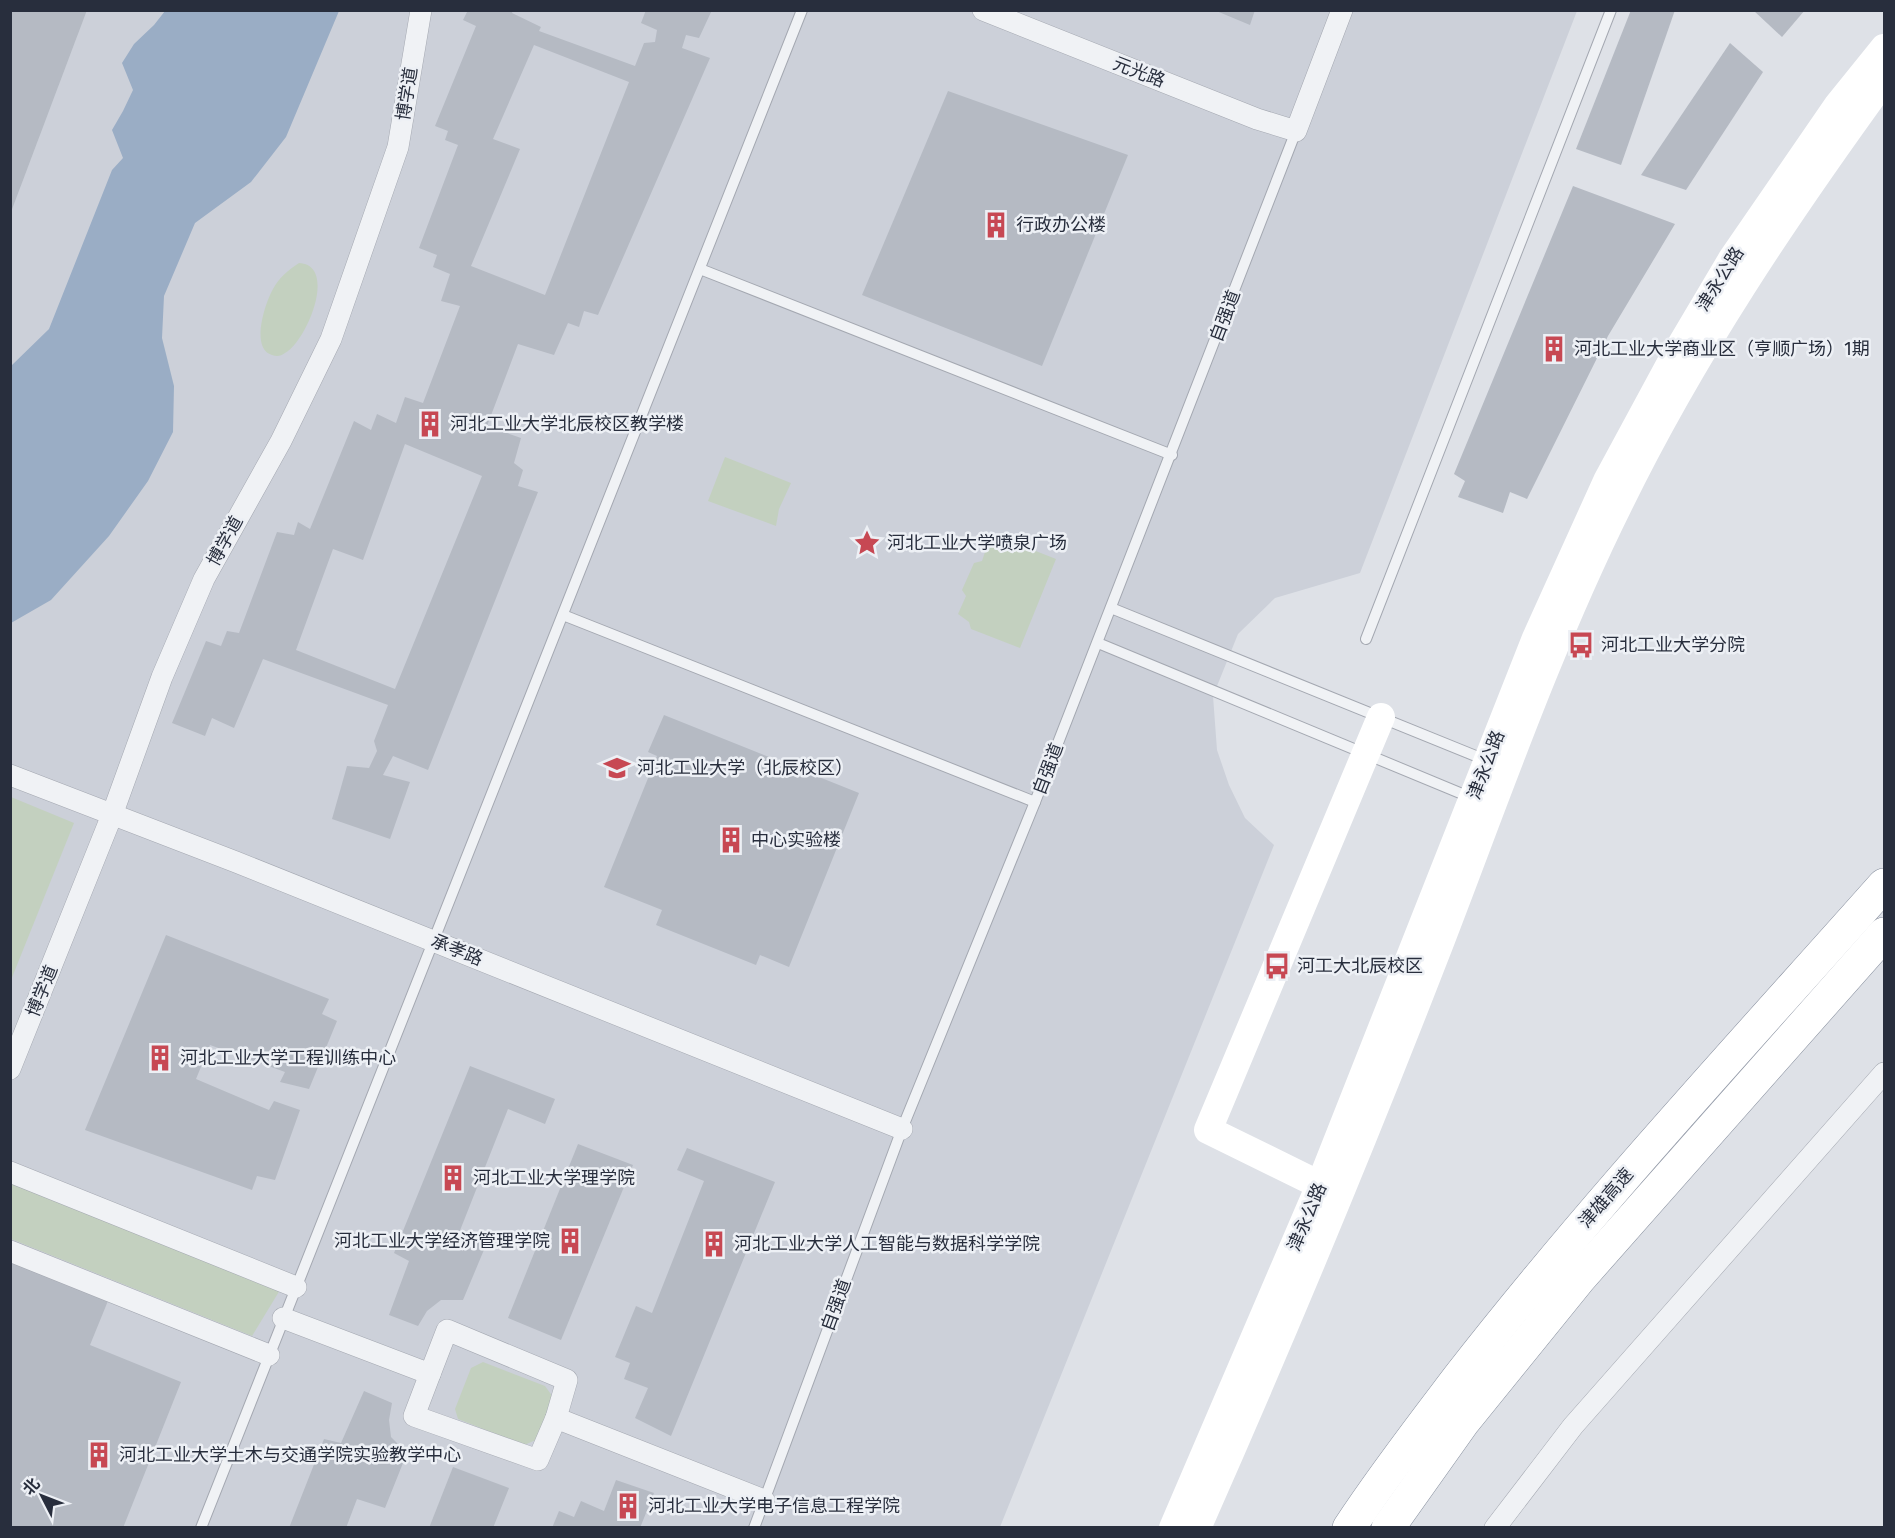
<svg xmlns="http://www.w3.org/2000/svg" width="1895" height="1538" viewBox="0 0 1895 1538" font-family="'Fira Sans','Noto Sans SC',sans-serif">
<style>
.built{fill:#ccd0d9}
.green{fill:#c3d0bf}
.water{fill:#9aadc5}
.building{fill:#b5bac3;fill-rule:evenodd}
.lines{fill:none;stroke-linecap:round;stroke-linejoin:round}
.lane-casing{stroke:#a4a8b1;stroke-width:12}
.street-casing{stroke:#a4a8b1;stroke-width:22}
.highway-casing{stroke:#868e9d;stroke-width:34}
.lane{stroke:#f0f2f5;stroke-width:10}
.street{stroke:#f0f2f5;stroke-width:21}
.secondary{stroke:#fff;stroke-width:28}
.highway{stroke:#fff;stroke-width:33}
.labels{text-anchor:middle;dominant-baseline:central;stroke-width:5;stroke-linejoin:round;paint-order:stroke}
.street-label{font-size:18px;fill:#282e3d;stroke:#edf0f5}
.poi-label{font-size:18px;fill:#282e3d;stroke:#edf0f5;text-anchor:start}
</style>
<rect width="100%" height="100%" fill="#dee1e7"/>
<!-- built -->
<polygon class="built" points="10,11 1577,11 1360,573 1275,598 1238,634 1213,696 1217,750 1229,785 1245,818 1274,845 1000,1527 11,1527"/>
<!-- green -->
<g class="green">
<path d="M299,263C338,265 307,341 285,353C281,356 277,357 272,355C250,349 265,303 273,289C279,278 288,270 299,263Z"/>
<polygon points="725,457 791,483 779,509 776,526 708,501"/>
<polygon points="1010,541 1056,559 1020,648 971,629 969,622 958,614 966,596 962,590 974,563 982,561 988,543 1001,544"/>
<polygon points="11,797 74,823 11,980"/>
<polygon points="10,1179 280,1290 252,1336 11,1239"/>
<polygon points="483,1362 545,1386 553,1397 536,1440 524,1445 458,1419 455,1409 471,1368"/>
</g>
<!-- water -->
<polygon class="water" points="165,11 339,11 286,137 251,182 195,223 164,296 162,338 174,386 173,432 148,481 109,536 51,600 11,623 11,366 49,329 112,170 123,158 112,130 123,111 133,90 122,63 134,44 154,25"/>
<!-- building -->
<g class="building">
<polygon points="10,10 87,10 11,212 10,212"/>
<path d="M468,10H513L512,13L541,27L539,31L635,66L644,43L655,42L657,30L641,23L646,10H712L699,38L686,35L682,48L710,58L598,315L584,311L579,327L568,323L554,355L518,344L487,426L521,438L514,463L523,470L518,486L538,492L428,770L393,756L383,775L410,782L390,839L332,819L347,766L369,768L377,751L374,741L388,705L263,659L234,728L212,718L205,736L172,723L206,641L221,646L227,631L239,633L277,532L294,535L298,522L310,529L354,421L371,430L377,414L396,423L405,397L423,403L460,306L441,301L450,274L433,267L437,255L419,248L458,145L445,140L448,131L435,126L476,26L463,20ZM534,45L629,82L545,295L471,266L520,149L493,139ZM405,444L482,476L395,689L296,650L333,549L363,560Z"/>
<polygon points="1214,10 1255,10 1250,25"/>
<polygon points="1631,10 1675,10 1621,165 1576,149"/>
<polygon points="1753,10 1805,10 1782,37"/>
<polygon points="1730,43 1763,72 1686,190 1641,175"/>
<polygon points="948,91 1128,155 1042,366 862,295"/>
<polygon points="1573,186 1675,224 1608,336 1527,499 1510,492 1503,513 1458,497 1465,481 1454,474"/>
<polygon points="664,715 859,793 789,967 760,955 756,965 656,925 662,910 604,887 657,756 648,752"/>
<polygon points="166,935 329,999 322,1014 337,1021 309,1089 280,1082 285,1072 210,1045 196,1079 269,1110 274,1101 300,1110 275,1180 257,1176 252,1190 85,1130"/>
<polygon points="470,1066 555,1099 545,1124 508,1109 459,1233 486,1245 463,1300 441,1300 427,1311 418,1326 389,1315 409,1261 394,1253"/>
<polygon points="578,1144 633,1165 561,1340 508,1318"/>
<polygon points="687,1148 775,1182 671,1436 635,1418 648,1388 624,1379 630,1363 615,1357 636,1306 652,1313 704,1181 677,1170"/>
<polygon points="10,1251 112,1291 90,1345 181,1382 123,1528 10,1528"/>
<polygon points="364,1391 392,1403 389,1420 391,1437 407,1453 385,1508 357,1499 346,1528 289,1528 324,1439 341,1443"/>
<polygon points="453,1467 509,1488 493,1528 429,1528"/>
<polygon points="616,1480 654,1493 640,1528 552,1528 559,1511 574,1517 581,1501 604,1511"/>
</g>
<g class="lines">
<!-- lane casing -->
<g class="lane-casing">
<g id="lane">
<polyline points="700,269 1172,455"/>
<polyline points="1111,608 1488,761"/>
<polyline points="563,615 1035,802"/>
<polyline points="1366,639 1611,10"/>
<polyline points="1098,643 1472,798"/>
<polyline points="201,1528 802,10"/>
<polyline points="754,1528 902,1129 1035,802 1296,131"/>
</g>
</g>
<!-- street casing -->
<g class="street-casing">
<g id="street">
<polyline points="983,10 1257,119 1296,131 1342,10"/>
<polyline points="10,775 236,862 902,1129"/>
<polyline points="10,1069 112,815 162,677 204,579 281,441 331,339 398,147 421,10"/>
<polyline points="10,1172 296,1287"/>
<polyline points="10,1251 269,1355"/>
<polyline points="283,1318 430,1374 447,1330 567,1380 556,1418 764,1500"/>
<polyline points="430,1374 414,1416 538,1460 556,1418"/>
<polyline points="1495,1528 1573,1426 1884,1073"/>
</g>
</g>
<!-- highway casing -->
<g class="highway-casing">
<g id="highway">
<path d="M1349,1528C1383,1476 1421,1427 1459,1377C1592,1206 1740,1047 1884,885"/>
<polyline points="1388,1528 1464,1421 1579,1279 1884,934"/>
</g>
</g>
<!-- lane -->
<use href="#lane" class="lane"/>
<!-- street -->
<use href="#street" class="street"/>
<!-- secondary -->
<g class="secondary">
<polyline points="1320,1185 1208,1130 1381,717"/>
<polyline points="1173,1528 1320,1185 1536,638 1607,481 1674,357 1732,259 1838,105 1884,48"/>
<path d="M1197,1528C1281,1338 1361,1146 1436,953C1494,803 1547,649 1619,504C1692,354 1786,215 1884,80"/>
</g>
<!-- highway -->
<use href="#highway" class="highway"/>
</g>
<!-- icons -->
<defs>
<g id="building-bare" transform="scale(2.07)"><path d="M-4-6H4V6H1V3H-1V6H-4ZM-2.5-4.3h1.7v1.8h-1.7ZM.8-4.3h1.7v1.8H.8ZM-2.5-1h1.7V.8h-1.7ZM.8-1h1.7V.8H.8Z" fill="#c74853" stroke="#edf0f5" stroke-width="2.5" paint-order="stroke"/></g>
<g id="sight-bare" transform="scale(2.07)"><path d="M0-6L1.8-2.2L6-1.7L2.9 1.2L3.7 5.4L0 3.3L-3.7 5.4L-2.9 1.2L-6-1.7L-1.8-2.2Z" fill="#c74853" stroke="#edf0f5" stroke-width="2.5" paint-order="stroke"/></g>
<g id="bus-bare" transform="scale(2.07)"><path d="M-5-6H5V4H4V6H2V4H-2V6H-4V4H-5ZM-3.5-4V0h7V-4ZM-3.5 1.2v1.5H-2V1.2ZM2 1.2v1.5H3.5V1.2Z" fill="#c74853" stroke="#edf0f5" stroke-width="2.5" paint-order="stroke"/></g>
<g id="university-bare" transform="scale(2.07)"><path d="M0-5L7-2L0 1L-7-2ZM-4 1L0 2.5L4 1V4Q0 6-4 4Z" fill="#c74853" stroke="#edf0f5" stroke-width="2.5" paint-order="stroke"/></g>
</defs>
<g fill-rule="evenodd">
<use href="#building-bare" x="996" y="225"/>
<use href="#building-bare" x="1554" y="349"/>
<use href="#building-bare" x="430" y="424"/>
<use href="#sight-bare" x="867" y="543"/>
<use href="#bus-bare" x="1581" y="645"/>
<use href="#university-bare" x="617" y="768"/>
<use href="#building-bare" x="731" y="840"/>
<use href="#bus-bare" x="1277" y="966"/>
<use href="#building-bare" x="160" y="1058"/>
<use href="#building-bare" x="453" y="1178"/>
<use href="#building-bare" x="570" y="1241"/>
<use href="#building-bare" x="714" y="1244"/>
<use href="#building-bare" x="99" y="1455"/>
<use href="#building-bare" x="628" y="1506"/>
</g>
<g class="labels">
<!-- street labels -->
<g class="street-label">
<text transform="translate(1139 72) rotate(21)">元光路</text>
<text transform="translate(407 94) rotate(-81)">博学道</text>
<text transform="translate(1720 279) rotate(-58)">津永公路</text>
<text transform="translate(1225 316) rotate(-69)">自强道</text>
<text transform="translate(225 541) rotate(-61)">博学道</text>
<text transform="translate(1486 765) rotate(-69)">津永公路</text>
<text transform="translate(1048 769) rotate(-69)">自强道</text>
<text transform="translate(457 950) rotate(22)">承孝路</text>
<text transform="translate(42 991) rotate(-68)">博学道</text>
<text transform="translate(1606 1198) rotate(-49)">津雄高速</text>
<text transform="translate(1307 1217) rotate(-67)">津永公路</text>
<text transform="translate(836 1305) rotate(-70)">自强道</text>
</g>
<!-- poi labels -->
<g class="poi-label">
<text x="1016" y="225">行政办公楼</text>
<text x="1574" y="349">河北工业大学商业区（亨顺广场）1期</text>
<text x="450" y="424">河北工业大学北辰校区教学楼</text>
<text x="887" y="543">河北工业大学喷泉广场</text>
<text x="1601" y="645">河北工业大学分院</text>
<text x="637" y="768">河北工业大学（北辰校区）</text>
<text x="751" y="840">中心实验楼</text>
<text x="1297" y="966">河工大北辰校区</text>
<text x="180" y="1058">河北工业大学工程训练中心</text>
<text x="473" y="1178">河北工业大学理学院</text>
<text x="550" y="1241" text-anchor="end">河北工业大学经济管理学院</text>
<text x="734" y="1244">河北工业大学人工智能与数据科学学院</text>
<text x="119" y="1455">河北工业大学土木与交通学院实验教学中心</text>
<text x="648" y="1506">河北工业大学电子信息工程学院</text>
</g>
</g>
<!-- border -->
<rect width="1895" height="1538" fill="none" stroke="#282e3d" stroke-width="24"/>
<!-- north arrow -->
<g transform="translate(42 1496) rotate(312)" stroke="#edf0f5" stroke-width="4.5" paint-order="stroke">
<path d="M0-4.5L10 22L0 15L-10 22Z" fill="#282e3d"/>
<text y="-9" font-size="16" font-weight="bold" text-anchor="middle" fill="#282e3d">北</text>
</g>
</svg>
